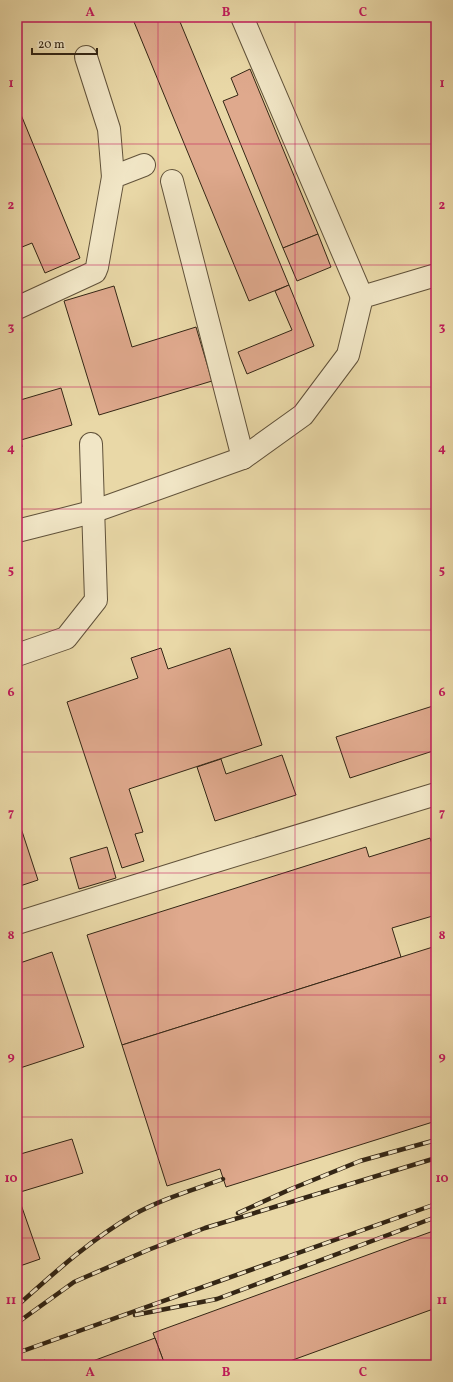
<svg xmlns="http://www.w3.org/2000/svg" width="453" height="1382" viewBox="0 0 453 1382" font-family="Vollkorn,serif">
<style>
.building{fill:#dfa98d;stroke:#342615}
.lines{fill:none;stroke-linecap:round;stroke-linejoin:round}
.minor-casing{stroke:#61523a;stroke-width:24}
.minor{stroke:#f1e6c6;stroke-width:22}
.rail-casing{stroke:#342615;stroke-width:4.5}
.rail{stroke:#f1e6c6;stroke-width:3;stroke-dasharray:9;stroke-linecap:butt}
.grid{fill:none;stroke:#c2185b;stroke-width:1;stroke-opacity:0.55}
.neatline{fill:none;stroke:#c2185b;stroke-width:1.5}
.grid-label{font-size:13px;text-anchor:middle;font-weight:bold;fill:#c2185b}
</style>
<rect width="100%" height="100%" fill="#e9d8a7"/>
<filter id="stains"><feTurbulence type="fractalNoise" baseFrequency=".005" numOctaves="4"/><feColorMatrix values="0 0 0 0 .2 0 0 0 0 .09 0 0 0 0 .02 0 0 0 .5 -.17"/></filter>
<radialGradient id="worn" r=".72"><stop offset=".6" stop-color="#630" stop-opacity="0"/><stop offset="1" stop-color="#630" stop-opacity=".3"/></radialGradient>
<!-- building -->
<g class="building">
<polygon points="132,17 178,17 289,285 249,301"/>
<polygon points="250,69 318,234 283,248 223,101 238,95 231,78"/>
<polygon points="17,105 80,258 45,273 32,243 17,249"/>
<polygon points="318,234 331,267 297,281 283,248"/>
<polygon points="289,285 314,346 247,374 238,352 292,330 275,291"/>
<polygon points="114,286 132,347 196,327 212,381 99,415 64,301"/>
<polygon points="61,388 72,425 21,440 22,447 17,449 17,401"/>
<polygon points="161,648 168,669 230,648 262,745 129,789 143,832 135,834 144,861 122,868 67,702 138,678 131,658"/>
<polygon points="436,705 436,750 350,778 336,737"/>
<polygon points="282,755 296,795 215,821 197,767 221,759 226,774"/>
<polygon points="17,816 38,880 17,887"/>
<polygon points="430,838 436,856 436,915 392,928 401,957 122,1045 87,935 366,847 369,857"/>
<polygon points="107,847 116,878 79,889 70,858"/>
<polygon points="436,946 436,1121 226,1187 220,1169 167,1186 122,1045"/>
<polygon points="52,952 84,1047 17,1069 17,964"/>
<polygon points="72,1139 83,1173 17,1193 17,1155"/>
<polygon points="17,1196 18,1196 40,1259 17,1267"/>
<polygon points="436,1230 436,1308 279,1365 165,1365 153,1333"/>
<polygon points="155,1338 165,1365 82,1365"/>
<polygon points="45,1360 47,1365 31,1365"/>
</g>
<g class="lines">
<!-- minor casing -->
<g class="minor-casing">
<g id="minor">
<polyline points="242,17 362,297"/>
<polyline points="86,57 109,129 113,177"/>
<polyline points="172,181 243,458"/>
<polyline points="17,308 95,272 97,267 113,177 144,165"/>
<polyline points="17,531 92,512 243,458 303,415 348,355 362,297 436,275"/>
<polyline points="17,655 66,638 96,600 91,444"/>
<polyline points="17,923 206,864 436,794"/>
</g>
</g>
<!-- minor -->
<use href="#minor" class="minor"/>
<!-- rail casing -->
<g class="rail-casing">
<g id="rail">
<polyline points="238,1213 291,1189 360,1161 436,1140"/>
<path d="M17,1306C54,1273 90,1240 133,1215C161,1199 193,1190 223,1179"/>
<polyline points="135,1315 217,1299 436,1217"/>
<polyline points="17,1323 74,1282 148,1250 205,1228 436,1158"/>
<polyline points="17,1353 436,1204"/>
</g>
</g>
<!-- rail -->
<use href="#rail" class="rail"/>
</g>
<!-- grid -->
<path class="grid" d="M158,17V1365M295,17V1365M17,144H436M17,265H436M17,387H436M17,509H436M17,630H436M17,752H436M17,873H436M17,995H436M17,1117H436M17,1238H436"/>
<!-- margin -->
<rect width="453" height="1382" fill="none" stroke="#e9d8a7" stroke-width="44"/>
<!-- scale -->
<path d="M32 48v6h65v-6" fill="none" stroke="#342615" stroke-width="2"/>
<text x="38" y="48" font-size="12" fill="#342615" stroke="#f1e6c6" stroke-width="3" paint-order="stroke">20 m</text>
<rect x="22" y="22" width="409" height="1338" class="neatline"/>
<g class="grid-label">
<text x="90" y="16">A</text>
<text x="226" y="16">B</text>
<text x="363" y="16">C</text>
<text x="11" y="87">1</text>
<text x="442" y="87">1</text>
<text x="11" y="209">2</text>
<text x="442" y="209">2</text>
<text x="11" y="331">3</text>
<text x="442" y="331">3</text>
<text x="11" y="452">4</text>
<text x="442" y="452">4</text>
<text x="11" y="574">5</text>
<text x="442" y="574">5</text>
<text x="11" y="696">6</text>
<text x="442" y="696">6</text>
<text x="11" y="817">7</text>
<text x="442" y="817">7</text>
<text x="11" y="939">8</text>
<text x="442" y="939">8</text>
<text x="11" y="1060">9</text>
<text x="442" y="1060">9</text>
<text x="11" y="1182">10</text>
<text x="442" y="1182">10</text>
<text x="11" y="1304">11</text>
<text x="442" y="1304">11</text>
<text x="90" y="1376">A</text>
<text x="226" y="1376">B</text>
<text x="363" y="1376">C</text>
</g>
<rect width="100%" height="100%" filter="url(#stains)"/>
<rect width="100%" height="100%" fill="url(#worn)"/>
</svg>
